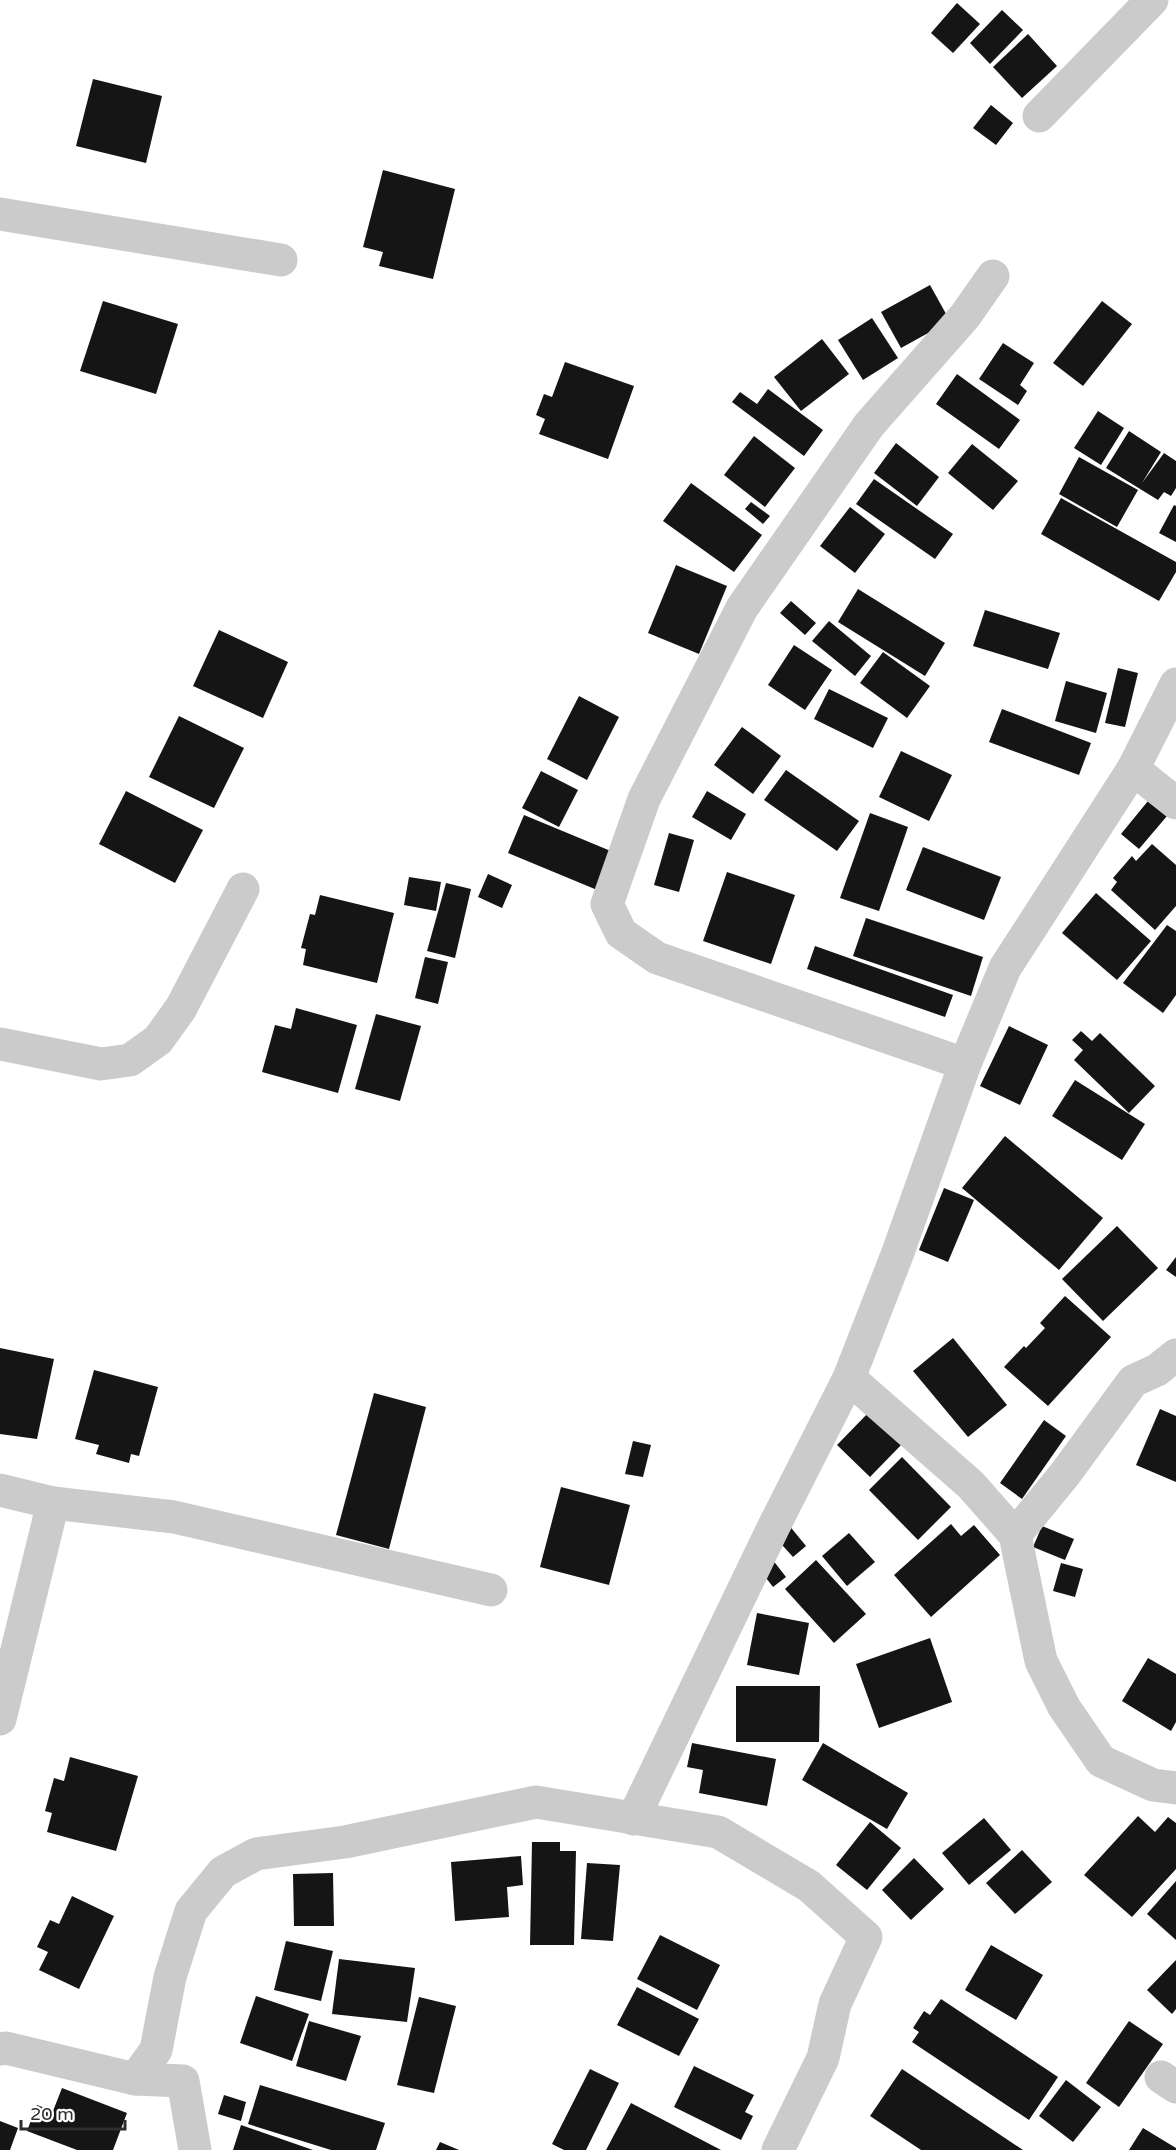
<svg xmlns="http://www.w3.org/2000/svg" width="1176" height="2150" viewBox="0 0 1176 2150" font-family="'Varela Round',sans-serif">
<style>
.building{fill:#151515}
.lines{fill:none;stroke-linecap:round;stroke-linejoin:round}
.street{stroke:#cbcbcb;stroke-width:33}
</style>
<rect width="100%" height="100%" fill="#fff"/>
<!-- building -->
<g class="building">
<polygon points="957,3 980,24 953,53 931,33"/>
<polygon points="1002,10 1023,30 990,64 970,43"/>
<polygon points="1028,34 1057,66 1022,98 993,67"/>
<polygon points="93,79 162,96 146,163 76,146"/>
<polygon points="991,105 1013,123 996,145 973,128"/>
<polygon points="383,170 455,189 433,279 379,266 383,252 363,247"/>
<polygon points="930,285 950,321 901,348 881,312"/>
<polygon points="103,301 178,324 156,394 80,371"/>
<polygon points="1102,301 1132,324 1083,386 1053,363"/>
<polygon points="872,318 898,358 863,380 838,340"/>
<polygon points="822,339 849,374 801,411 774,377"/>
<polygon points="1003,343 1034,363 1020,385 1027,391 1018,405 979,379"/>
<polygon points="565,362 634,386 608,459 539,434 545,419 536,415 544,394 552,397"/>
<polygon points="957,374 1020,420 999,449 936,404"/>
<polygon points="768,389 823,430 804,456 732,402 740,392 757,404"/>
<polygon points="1098,411 1124,428 1101,465 1074,448"/>
<polygon points="1129,431 1161,452 1142,483 1164,453 1176,461 1176,488 1171,496 1164,492 1158,500 1106,468"/>
<polygon points="754,436 795,468 765,507 724,475"/>
<polygon points="896,443 939,477 917,506 874,473"/>
<polygon points="972,444 1018,481 993,510 948,473"/>
<polygon points="1079,457 1138,490 1117,527 1059,494"/>
<polygon points="874,479 953,534 935,559 856,504"/>
<polygon points="691,483 762,535 734,572 663,521"/>
<polygon points="1061,498 1176,562 1176,572 1159,601 1041,534"/>
<polygon points="751,502 770,516 763,524 745,509"/>
<polygon points="1174,505 1176,506 1176,542 1159,533"/>
<polygon points="850,507 885,534 855,573 820,546"/>
<polygon points="676,565 727,586 699,654 648,633"/>
<polygon points="858,589 945,643 925,676 838,622"/>
<polygon points="791,601 816,623 805,635 780,613"/>
<polygon points="985,610 1060,633 1048,669 973,646"/>
<polygon points="829,621 871,656 855,676 812,641"/>
<polygon points="219,630 288,662 263,718 193,686"/>
<polygon points="794,645 832,670 805,710 768,685"/>
<polygon points="883,652 930,686 907,718 860,683"/>
<polygon points="1118,668 1138,673 1125,727 1105,723"/>
<polygon points="1066,681 1107,693 1096,733 1055,721"/>
<polygon points="829,689 888,718 873,748 814,719"/>
<polygon points="579,696 619,717 587,780 547,759"/>
<polygon points="1002,709 1091,743 1079,775 989,742"/>
<polygon points="179,716 244,748 214,808 149,777"/>
<polygon points="742,727 781,756 753,794 714,765"/>
<polygon points="901,751 952,775 929,821 879,797"/>
<polygon points="786,770 859,821 837,851 764,800"/>
<polygon points="541,771 578,790 559,827 522,808"/>
<polygon points="126,791 203,830 175,883 99,844"/>
<polygon points="707,791 746,814 731,840 692,817"/>
<polygon points="1148,801 1167,816 1139,849 1121,834"/>
<polygon points="870,813 908,827 879,911 840,898"/>
<polygon points="524,815 618,854 602,892 508,853"/>
<polygon points="669,833 694,840 679,892 654,885"/>
<polygon points="1152,844 1176,865 1176,906 1155,930 1111,890 1117,882 1113,878 1132,856 1136,861"/>
<polygon points="923,847 1001,877 984,920 906,890"/>
<polygon points="727,872 795,895 771,964 703,941"/>
<polygon points="488,874 512,885 502,908 478,897"/>
<polygon points="409,877 441,882 436,911 404,905"/>
<polygon points="446,883 471,889 455,958 427,951"/>
<polygon points="1096,893 1151,941 1117,980 1062,933"/>
<polygon points="320,895 394,913 377,983 303,965 306,949 301,948 310,914 315,915"/>
<polygon points="866,918 983,957 971,996 853,956"/>
<polygon points="1167,925 1176,931 1176,995 1163,1013 1123,983"/>
<polygon points="815,946 953,995 945,1017 807,969"/>
<polygon points="425,957 448,962 438,1004 415,998"/>
<polygon points="296,1008 357,1025 338,1093 262,1072 275,1025 291,1029"/>
<polygon points="376,1014 421,1026 400,1101 355,1089"/>
<polygon points="1009,1026 1048,1045 1020,1105 980,1086"/>
<polygon points="1081,1031 1092,1041 1100,1033 1155,1086 1129,1113 1074,1060 1083,1050 1072,1040"/>
<polygon points="1075,1080 1145,1124 1122,1160 1052,1116"/>
<polygon points="1005,1136 1103,1218 1059,1270 962,1188"/>
<polygon points="944,1188 974,1200 948,1262 919,1250"/>
<polygon points="1117,1226 1158,1268 1103,1321 1062,1279"/>
<polygon points="1176,1257 1176,1277 1166,1270"/>
<polygon points="1065,1296 1111,1337 1048,1406 1004,1367 1024,1346 1026,1348 1045,1328 1040,1323"/>
<polygon points="953,1338 1007,1405 968,1437 913,1371"/>
<polygon points="0,1348 54,1359 37,1439 0,1434"/>
<polygon points="94,1370 158,1387 139,1456 131,1454 129,1463 96,1454 99,1445 75,1439"/>
<polygon points="374,1393 426,1407 389,1549 336,1535"/>
<polygon points="1160,1409 1176,1416 1176,1482 1136,1465"/>
<polygon points="871,1410 904,1442 870,1477 837,1445"/>
<polygon points="1044,1420 1066,1436 1022,1499 1000,1483"/>
<polygon points="633,1441 651,1445 643,1477 625,1474"/>
<polygon points="902,1457 951,1507 918,1540 869,1490"/>
<polygon points="561,1487 630,1505 609,1585 540,1567"/>
<polygon points="788,1524 806,1546 793,1557 774,1536"/>
<polygon points="951,1524 961,1536 974,1525 1000,1555 931,1617 894,1575"/>
<polygon points="1042,1526 1074,1539 1065,1560 1033,1547"/>
<polygon points="849,1533 875,1562 847,1586 822,1556"/>
<polygon points="772,1559 786,1577 773,1587 759,1569"/>
<polygon points="816,1560 866,1614 834,1643 785,1589"/>
<polygon points="1061,1563 1083,1569 1075,1597 1053,1591"/>
<polygon points="757,1613 809,1623 799,1675 747,1665"/>
<polygon points="930,1638 952,1702 879,1728 856,1664"/>
<polygon points="1148,1658 1176,1674 1176,1722 1171,1731 1122,1701"/>
<polygon points="736,1686 820,1686 819,1742 736,1742"/>
<polygon points="692,1743 776,1759 767,1806 699,1793 703,1770 687,1767"/>
<polygon points="823,1743 908,1793 887,1829 802,1780"/>
<polygon points="70,1757 138,1776 116,1851 47,1832 52,1813 45,1811 54,1778 64,1781"/>
<polygon points="1138,1816 1155,1832 1168,1817 1176,1823 1176,1869 1132,1917 1084,1875"/>
<polygon points="984,1818 1011,1850 969,1885 942,1853"/>
<polygon points="870,1822 901,1848 867,1890 836,1865"/>
<polygon points="532,1842 560,1842 560,1851 576,1851 574,1945 530,1945"/>
<polygon points="1022,1850 1052,1882 1015,1914 986,1883"/>
<polygon points="521,1856 523,1885 507,1887 509,1917 455,1921 451,1862"/>
<polygon points="914,1858 944,1889 911,1920 882,1890"/>
<polygon points="587,1863 620,1865 613,1941 581,1939"/>
<polygon points="333,1873 334,1926 294,1926 293,1874"/>
<polygon points="1176,1881 1176,1940 1147,1914"/>
<polygon points="72,1896 114,1916 79,1989 39,1970 48,1952 37,1947 50,1920 59,1924"/>
<polygon points="660,1935 720,1965 697,2010 637,1979"/>
<polygon points="286,1941 333,1951 321,2001 274,1990"/>
<polygon points="991,1945 1043,1975 1016,2020 965,1990"/>
<polygon points="339,1959 415,1968 407,2022 332,2014"/>
<polygon points="1176,1960 1176,2009 1172,2014 1147,1990"/>
<polygon points="637,1987 699,2019 679,2056 617,2025"/>
<polygon points="256,1996 309,2014 292,2061 240,2043"/>
<polygon points="419,1997 456,2006 434,2093 397,2085"/>
<polygon points="941,1999 1058,2077 1029,2120 912,2042 919,2032 913,2028 924,2011 930,2015"/>
<polygon points="309,2021 361,2036 346,2081 296,2066"/>
<polygon points="1129,2021 1163,2044 1119,2107 1086,2083"/>
<polygon points="694,2066 754,2095 745,2112 753,2116 741,2140 674,2107"/>
<polygon points="590,2069 619,2083 586,2150 564,2150 552,2144"/>
<polygon points="902,2069 1023,2150 921,2150 870,2116"/>
<polygon points="1066,2080 1101,2107 1073,2142 1039,2116"/>
<polygon points="260,2085 385,2123 376,2150 331,2150 248,2124"/>
<polygon points="62,2088 127,2113 113,2150 77,2150 27,2131 37,2105 53,2111"/>
<polygon points="224,2095 246,2102 241,2121 218,2114"/>
<polygon points="631,2103 721,2150 606,2150"/>
<polygon points="0,2121 18,2128 10,2150 0,2150"/>
<polygon points="241,2125 313,2150 233,2150"/>
<polygon points="1143,2128 1176,2148 1176,2150 1129,2150"/>
<polygon points="440,2142 459,2150 436,2150"/>
</g>
<g class="lines">
<!-- street -->
<g class="street">
<polyline points="1039,116 1152,0"/>
<polyline points="0,214 281,260"/>
<polyline points="1133,769 1176,803"/>
<polyline points="0,1044 101,1064 130,1060 158,1040 181,1008 243,889"/>
<polyline points="965,1064 657,958 621,933 607,904 644,799 742,608 869,425 965,316 993,276"/>
<polyline points="849,1378 971,1485 1015,1535 1041,1661 1064,1707 1101,1761 1153,1785 1176,1788"/>
<polyline points="0,1490 53,1503 174,1517 491,1590"/>
<polyline points="1015,1535 1065,1474 1133,1381 1157,1370 1176,1355"/>
<polyline points="0,1719 53,1503"/>
<polyline points="633,1819 773,1528 849,1378 897,1255 965,1064 1005,968 1133,769 1176,684"/>
<polyline points="0,2049 6,2048 135,2079 156,2050 170,1977 191,1911 223,1872 256,1854 345,1842 536,1802 718,1832 809,1886 866,1937 835,2004 823,2058 778,2150"/>
<polyline points="1161,2077 1176,2087"/>
<polyline points="135,2079 183,2081 195,2150"/>
</g>
</g>
<!-- scale -->
<path d="M21 2120v9h104v-9" fill="none" stroke="#2e2e2e" stroke-width="3"/>
<text x="30" y="2120" font-size="18" fill="#2e2e2e" stroke="#ffffff" stroke-width="4.5" paint-order="stroke">20 m</text>
</svg>
